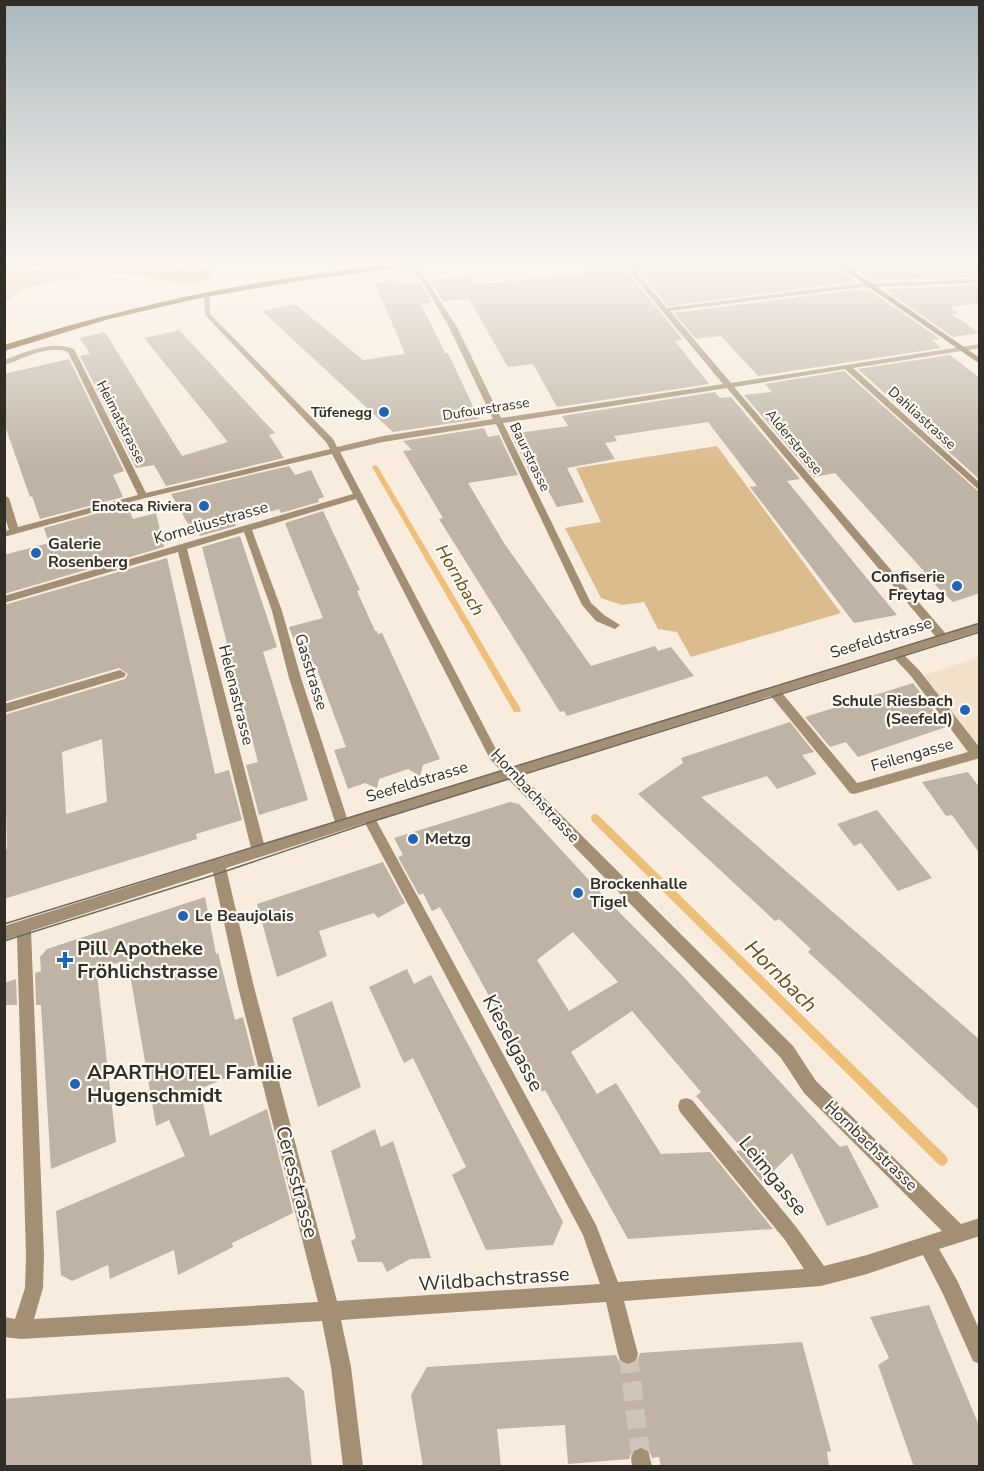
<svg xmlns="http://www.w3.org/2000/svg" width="984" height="1471" viewBox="0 0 984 1471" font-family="'Nunito Sans',sans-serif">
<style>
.built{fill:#f2e2cc}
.green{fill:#dcbb8c}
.forest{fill:#e1b370}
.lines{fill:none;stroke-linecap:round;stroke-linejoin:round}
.stream{fill:#edbf7b;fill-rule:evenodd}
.building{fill:#beb3a4;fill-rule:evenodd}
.minor-tunnel{stroke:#cfc6b9;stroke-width:19;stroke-dasharray:19 9;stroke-linecap:butt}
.minor{fill:#a39074;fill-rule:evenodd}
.secondary{fill:#7e6239;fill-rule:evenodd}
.primary{fill:#644200;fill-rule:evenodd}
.tram{stroke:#706a61;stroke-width:1.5}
.poi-dot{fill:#2363b4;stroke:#fffaf4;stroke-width:2}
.labels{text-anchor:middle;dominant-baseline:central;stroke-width:4.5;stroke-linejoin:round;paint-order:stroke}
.far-street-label{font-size:14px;fill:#312d27;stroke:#fffaf4}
.far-poi-label{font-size:14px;font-weight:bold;fill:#312d27;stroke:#fffaf4;text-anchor:end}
.street-label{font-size:16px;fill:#312d27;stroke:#fffaf4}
.poi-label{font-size:16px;font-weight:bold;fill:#312d27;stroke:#fffaf4;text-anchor:start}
.water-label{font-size:18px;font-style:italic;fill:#6d4e1b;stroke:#fffaf4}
.near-poi-label{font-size:20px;font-weight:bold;fill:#312d27;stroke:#fffaf4;text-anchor:start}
.near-street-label{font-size:20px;fill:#312d27;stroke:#fffaf4}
.near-water-label{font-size:21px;font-style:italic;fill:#6d4e1b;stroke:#fffaf4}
</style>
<rect width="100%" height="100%" fill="#f7ecdd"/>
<!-- built -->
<polygon class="built" points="979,657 979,747 922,676"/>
<!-- green -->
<g class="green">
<polygon points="5,268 83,274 22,289 5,302"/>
<polygon points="717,446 841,613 691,657 677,632 658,629 644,602 622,605 601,598 565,528 601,522 576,468"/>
</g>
<!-- forest -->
<polygon class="forest" points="5,263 171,263 171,266 196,272 208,266 212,266 211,279 184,284 130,274 5,265"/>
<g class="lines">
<!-- stream -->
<g class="stream">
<polygon points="66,263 88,263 170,270 198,282 194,283 169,272"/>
<polygon points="375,465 378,467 520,708 521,710 520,712 514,712 372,467"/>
<polygon points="595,814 598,815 946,1156 948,1160 946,1164 942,1166 938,1164 592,821 591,818 592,815"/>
</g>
</g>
<!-- building -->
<g class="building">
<polygon points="579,263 620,263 683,340 675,341 709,384 557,407 533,364 508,367 469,299 443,301 430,281 470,276 475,285 587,273"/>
<polygon points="632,263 832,263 857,282 668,306"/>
<polygon points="846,263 980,263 980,277 872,281"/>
<polygon points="397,280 400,284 420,282 432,303 421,304 445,353 448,353 479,419 393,432 262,311 295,304 363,360 405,354 375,283"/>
<polygon points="980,285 980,303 950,307 959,314 952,314 979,333 953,337 884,289"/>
<polygon points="854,290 869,290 940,339 932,340 941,348 758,376 721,336 696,339 674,313"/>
<polygon points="179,330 275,433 269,435 284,458 166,486 154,465 136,468 80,356 90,354 80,338 104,332 106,334 182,456 228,442 144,338"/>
<polygon points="950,355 980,378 980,480 858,369"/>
<polygon points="69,359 124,471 113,475 123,497 40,519 32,496 30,497 4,423 4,374"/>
<polygon points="844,371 980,493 980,593 953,602 931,581 932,580 835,473 814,477 744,395 772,392 765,384"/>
<polygon points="715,392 720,398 731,397 800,479 787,481 897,615 854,623 750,487 757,486 708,422 614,436 617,441 605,443 615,459 567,468 584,502 557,507 538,472 530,473 511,434 568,426 562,416"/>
<polygon points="484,428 488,437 499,435 518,475 468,483 504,543 591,666 655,646 658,651 671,647 694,676 567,716 564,711 560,712 439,519 443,518 403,451 412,450 403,441"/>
<polygon points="289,466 295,475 311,470 324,497 318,499 319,502 281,513 279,509 235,522 236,526 200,536 194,523 188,524 171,494"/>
<polygon points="127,505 133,519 156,513 164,547 4,594 4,555 49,543 44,528"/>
<polygon points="323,511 360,590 357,591 375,631 377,631 378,634 382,633 440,759 423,765 420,776 408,769 379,779 377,788 365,783 348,789 334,750 346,747 315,664 304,667 289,627 323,618 285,523"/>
<polygon points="240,536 277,647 263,652 308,800 259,815 246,765 258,762 202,547"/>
<path d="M167,558L215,774L229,770L242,820L196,834L197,839L4,899V850L7,849L4,715L125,679L128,674L119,668L4,702V605ZM102,739L107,802L66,814L62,752Z"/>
<polygon points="913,683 946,727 858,757 846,742 830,747 805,717"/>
<polygon points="790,722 814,752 802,755 817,774 777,789 767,776 701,797 980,1040 980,1111 808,952 811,949 779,919 775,921 638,794 683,763 681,758"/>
<polygon points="968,772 980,788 980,854 952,815 946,816 922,782"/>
<path d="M510,802L519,804L610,903L681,974L840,1147L847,1145L879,1207L827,1226L792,1153L762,1182L736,1151L743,1150L696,1096L701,1092L632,1011L571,1052L597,1094L616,1083L661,1154L710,1152L773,1229L628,1239L545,1090L542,1092L440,907L432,911L423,893L419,895L398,857L403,855L394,838ZM573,932L618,982L569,1011L537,960Z"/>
<polygon points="877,810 932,878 898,891 861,843 854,846 837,824"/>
<polygon points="383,862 405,903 378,918 374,913 319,931 327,956 277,977 257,904"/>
<polygon points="205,897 216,954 218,953 235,1020 243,1017 255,1065 200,1089 210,1136 267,1109 293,1213 232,1243 233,1247 178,1275 174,1250 110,1279 108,1265 72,1281 61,1275 56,1211 185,1156 169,1120 156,1126 128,962 96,966 116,1142 51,1169 41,1005 36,1005 35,973 41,971 40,957 47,949"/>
<polygon points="407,969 414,984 431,975 517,1136 563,1222 553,1245 486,1250 452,1175 466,1167 413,1058 404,1063 369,987"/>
<polygon points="16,979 17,1005 4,1005 4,983"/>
<polygon points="332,1001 361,1087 318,1107 292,1018"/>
<polygon points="375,1129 381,1147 393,1141 431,1258 410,1259 387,1272 382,1262 358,1262 351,1241 356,1238 331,1151"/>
<polygon points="929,1305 980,1428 980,1467 914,1467 878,1365 889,1358 870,1317"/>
<polygon points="802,1342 831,1451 827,1452 829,1466 661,1467 659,1457 652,1458 649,1449 642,1446 632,1450 629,1459 568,1464 565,1425 497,1429 501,1467 423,1467 411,1395 427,1367 616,1355 620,1363 629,1366 637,1362 640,1353"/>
<polygon points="288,1377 304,1391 312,1467 4,1467 4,1399"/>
</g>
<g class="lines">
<!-- minor-tunnel -->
<polyline class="minor-tunnel" points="628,1354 641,1458"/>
<!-- minor -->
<g class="minor">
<path d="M622,263H629L667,308L854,284L980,279V283L854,288L670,311L731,383L980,344V348L853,368L980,483V491L845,369L734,387L946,634L980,623V631L904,655L919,670L980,748V758L854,794L850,793L771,696L521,775L793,1046L816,1081L961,1224L980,1218V1236L939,1249L957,1280L980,1331V1364L973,1361L943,1294L923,1255L867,1274L821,1286L624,1301L638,1354L635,1361L628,1364L621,1361L618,1354L606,1302L341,1320L351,1367L363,1466H343L331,1367L322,1321L21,1339L4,1337V1317L15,1319L25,1288L26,1255L17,936L4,940V926L251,848L178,552L4,603V596L353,494L332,454L145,498L4,537V531L9,530L4,514V495L9,498L18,527L138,495L68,352C47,344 24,359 4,365V360C27,352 50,340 74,349L146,493L330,449L326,442L205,315L204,294L207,292L210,294V314L333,439L337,447L383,436L493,419L449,327L420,278L404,266L407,264L424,276L457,327L501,418L723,384ZM727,388L936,637L513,767L498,753L340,452L383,442L496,424L582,605L596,621L615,629L620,625L604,615L591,603L503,423ZM356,499L490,759L501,771L347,818L301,678L282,611L252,530ZM244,532L272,611L289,678L335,822L264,844L187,549ZM894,658L911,676L968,752L857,783L782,693ZM508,779L781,1058L804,1093L942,1231L867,1255L824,1266L797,1228L692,1100L686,1098L680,1100L678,1106L680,1112L785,1240L804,1269L618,1282L596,1225L376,820ZM365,823L583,1235L600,1284L337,1301L254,987L226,868ZM213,872L238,987L318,1302L34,1319L43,1288L44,1255L31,931Z"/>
<polygon points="120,670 126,674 124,677 4,713 4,704"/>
<polygon points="641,1448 648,1451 652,1466 632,1466 631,1458 634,1451"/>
</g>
<!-- secondary -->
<polygon class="secondary" points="834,263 842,263 980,358 980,364"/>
<!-- primary -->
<path class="primary" d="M433,263L298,281L200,298L109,319L4,351V345C105,313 206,289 310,275C351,269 392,263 433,263Z"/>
<!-- tram -->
<g class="tram">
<polyline points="4,924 980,623"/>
<polyline points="4,941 220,873 371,822 980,632"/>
</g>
</g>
<!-- sky -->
<linearGradient id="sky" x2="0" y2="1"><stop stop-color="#aab8bc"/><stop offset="0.56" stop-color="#fbf6f0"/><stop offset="1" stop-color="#fbf6f0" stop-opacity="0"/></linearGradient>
<rect width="984" height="469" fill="url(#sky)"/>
<!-- markers -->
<g class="poi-dot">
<circle cx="384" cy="412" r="6"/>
<circle cx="204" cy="506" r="6"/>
<circle cx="36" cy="553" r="6"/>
<circle cx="957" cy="586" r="6"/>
<circle cx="965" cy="710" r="6"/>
<circle cx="413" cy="839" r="6"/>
<circle cx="578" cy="893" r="6"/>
<circle cx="183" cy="916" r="6"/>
<path d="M62 951h6v6h6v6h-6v6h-6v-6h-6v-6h6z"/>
<circle cx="75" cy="1084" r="6"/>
</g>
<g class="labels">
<!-- far-street labels -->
<g class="far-street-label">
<text transform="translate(486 409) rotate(-9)">Dufourstrasse</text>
<text transform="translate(922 418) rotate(42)">Dahliastrasse</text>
<text transform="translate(121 422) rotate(63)">Heimatstrasse</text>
<text transform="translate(794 442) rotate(50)">Alderstrasse</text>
<text transform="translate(530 457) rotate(64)">Baurstrasse</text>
</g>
<!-- far-poi labels -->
<g class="far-poi-label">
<text x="372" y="412">Tüfenegg</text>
<text x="192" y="506">Enoteca Riviera</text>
</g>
<!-- street labels -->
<g class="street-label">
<text transform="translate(211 523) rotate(-16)">Korneliusstrasse</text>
<text transform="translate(881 638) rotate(-17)">Seefeldstrasse</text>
<text transform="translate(311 672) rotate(73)">Gasstrasse</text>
<text transform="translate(236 695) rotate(76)">Helenastrasse</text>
<text transform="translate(912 755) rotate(-16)">Feilengasse</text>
<text transform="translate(417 782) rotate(-17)">Seefeldstrasse</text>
<text transform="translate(535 796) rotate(47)">Hornbachstrasse</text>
<text transform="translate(871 1146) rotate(44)">Hornbachstrasse</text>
</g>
<!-- poi labels -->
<g class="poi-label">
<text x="48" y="544">Galerie<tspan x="48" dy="18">Rosenberg</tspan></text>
<text x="945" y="577" text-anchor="end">Confiserie<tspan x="945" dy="18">Freytag</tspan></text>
<text x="953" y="701" text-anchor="end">Schule Riesbach<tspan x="953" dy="18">(Seefeld)</tspan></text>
<text x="425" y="839">Metzg</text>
<text x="590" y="884">Brockenhalle<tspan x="590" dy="18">Tigel</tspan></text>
<text x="195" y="916">Le Beaujolais</text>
</g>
<!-- water labels -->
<g class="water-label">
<text transform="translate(460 580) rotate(60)">Hornbach</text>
</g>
<!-- near-poi labels -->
<g class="near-poi-label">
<text x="77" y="948">Pill Apotheke<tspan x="77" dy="23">Fröhlichstrasse</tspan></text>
<text x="87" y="1072">APARTHOTEL Familie<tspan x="87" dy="23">Hugenschmidt</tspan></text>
</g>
<!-- near-street labels -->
<g class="near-street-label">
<text transform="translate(513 1043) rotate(62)">Kieselgasse</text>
<text transform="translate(773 1176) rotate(51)">Leimgasse</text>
<text transform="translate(297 1182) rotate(75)">Ceresstrasse</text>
<text transform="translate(494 1279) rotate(-4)">Wildbachstrasse</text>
</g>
<!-- near-water labels -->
<g class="near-water-label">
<text transform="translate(781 976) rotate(45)">Hornbach</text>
</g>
</g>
<!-- border -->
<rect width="984" height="1471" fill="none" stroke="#312d27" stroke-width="12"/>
</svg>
